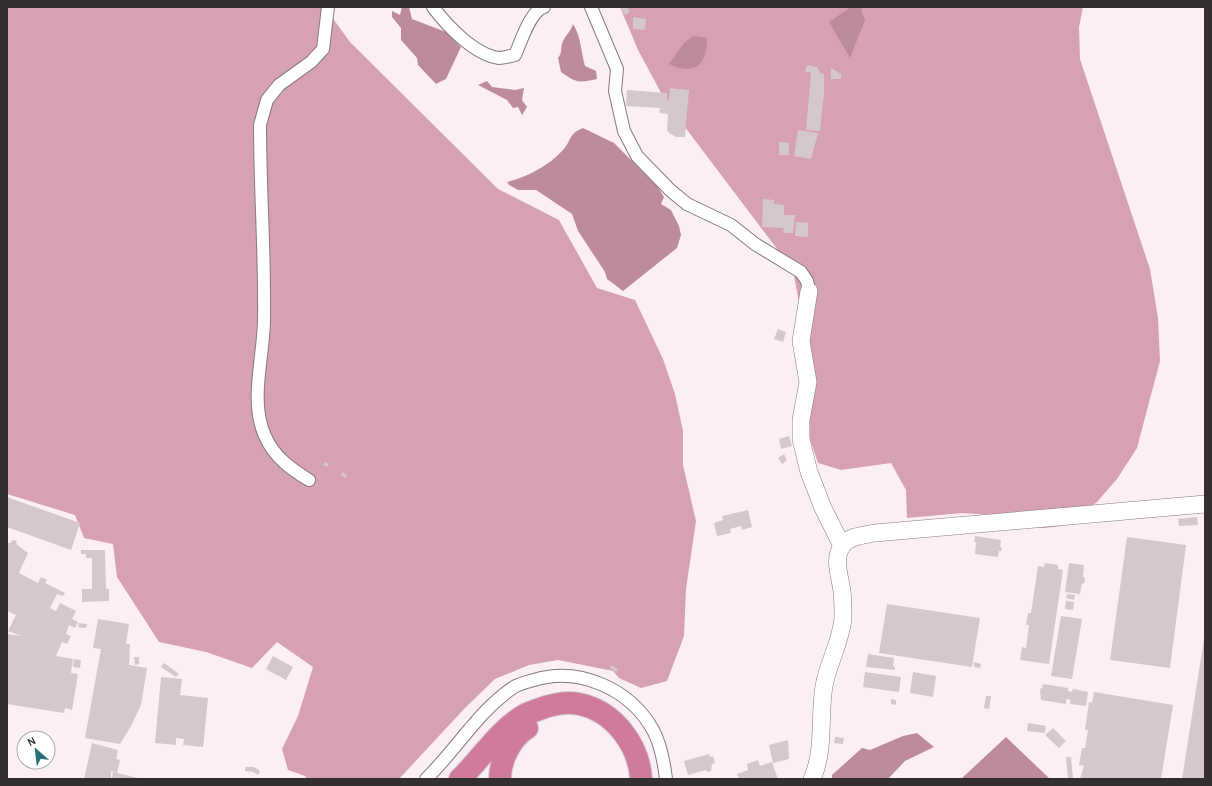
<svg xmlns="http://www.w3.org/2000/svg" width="1212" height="786" viewBox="0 0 1212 786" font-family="Karla,sans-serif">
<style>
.forest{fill:#d6a1b3}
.water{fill:#be8b9d}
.building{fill:#d4c8cc}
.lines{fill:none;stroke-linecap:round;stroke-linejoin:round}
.street-casing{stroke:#857a7d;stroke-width:14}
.secondary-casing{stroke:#857a7d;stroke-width:18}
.highway-casing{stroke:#d2d1d1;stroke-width:24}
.street{stroke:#fff;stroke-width:12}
.secondary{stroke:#fff;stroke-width:17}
.highway{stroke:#d07b9b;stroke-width:22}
</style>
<rect width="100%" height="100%" fill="#fceff3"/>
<!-- forest -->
<g class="forest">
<polygon points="7,7 328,7 334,20 350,42 498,189 559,220 597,288 635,300 663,359 675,394 683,431 683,465 696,521 686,589 684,636 667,681 641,688 619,678 613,671 558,660 529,665 495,679 465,708 399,779 307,779 305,776 288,770 282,749 298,716 313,667 277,642 252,668 206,652 159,642 117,577 113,544 84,538 75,515 7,494"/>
<polygon points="620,7 1083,7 1079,27 1080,59 1150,269 1158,318 1160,361 1137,448 1117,479 1097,502 1077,517 1061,526 1044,528 1024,525 1007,516 962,513 907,518 906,490 891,463 841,470 818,463 803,418 814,384 793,270 666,102 638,50"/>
</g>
<!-- water -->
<g class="water">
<polygon points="402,7 409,7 412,19 446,32 461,47 446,79 436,84 418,65 417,58 401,40 401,28 392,17 392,11 400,15"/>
<polygon points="851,7 863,7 861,10 865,20 850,58 829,22"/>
<path d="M573,24C581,36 581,52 585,66L596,71L597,79C579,83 576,83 561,72L558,58C563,52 560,47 563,41C566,35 571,31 573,24Z"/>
<path d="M693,36L707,38C707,65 695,76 669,64L684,43Z"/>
<polygon points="487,81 492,87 515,90 524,88 522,100 527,107 522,115 518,107 513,108 507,100 478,85"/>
<path d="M583,128L614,143L658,187L664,197L661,204L671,210L679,226L681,235L677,248L623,291L607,279L605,272L578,231L572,214L536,190H518L509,185L507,182C528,177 548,166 563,150C572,140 568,134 583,128Z"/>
<polygon points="917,733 934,747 905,761 888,779 832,779 832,775 862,748 870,750 903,736"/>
<polygon points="1006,737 1050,779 961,779"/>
</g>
<!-- building -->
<g class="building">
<polygon points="620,7 627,7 630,12 625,15"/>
<polygon points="633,17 646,19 645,29 643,30 633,29"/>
<polygon points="807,65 817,67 820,73 824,74 824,93 820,131 806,130 811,72 805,72"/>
<polygon points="831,68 841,74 841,79 831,79"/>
<polygon points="670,88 689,90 685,137 676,137 669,133 667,130 668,114 659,113 660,108 626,106 627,90 667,93 667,99 669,100"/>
<polygon points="798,130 818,133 811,159 794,156"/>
<polygon points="779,142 789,143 789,155 779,155"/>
<polygon points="763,199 774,200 774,204 784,205 784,215 795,215 793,233 783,233 784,228 762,227"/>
<polygon points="796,222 808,223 808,237 795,236"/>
<polygon points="778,329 786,332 783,342 774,339"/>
<polygon points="789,436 792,446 781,449 779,439"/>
<polygon points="784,454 787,460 782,464 778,458"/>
<polygon points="325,462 329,464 327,467 323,465"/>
<polygon points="342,472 347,475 346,478 341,475"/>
<polygon points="7,497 80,523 71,550 7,527"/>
<polygon points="748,510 752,527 742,530 741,526 730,529 731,533 717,536 714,523 723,520 722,516"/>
<polygon points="1197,517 1198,525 1179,526 1178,519"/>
<polygon points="975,536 1001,540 1000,547 1002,547 1001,551 999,551 998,557 975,554 976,542 974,542"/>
<polygon points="1127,537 1186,545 1170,668 1110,660"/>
<polygon points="12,540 17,541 16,544 28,553 19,573 38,583 41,577 47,580 45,583 65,593 63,596 57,594 50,608 56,611 60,603 76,611 72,619 78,622 75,628 69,625 66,634 71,636 67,644 62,642 56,656 73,659 71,673 78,674 72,710 65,708 64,713 7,704 7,634 21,636 8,631 16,615 7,611 7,543 11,543"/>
<polygon points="81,550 105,550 106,589 109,589 109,601 82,602 82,589 92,589 92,558 86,558 86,554 81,554"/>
<polygon points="1045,563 1058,565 1058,569 1063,570 1049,664 1020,660 1022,647 1026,648 1029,625 1026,625 1028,613 1031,613 1038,566 1044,567"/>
<polygon points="1069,563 1084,565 1083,577 1085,578 1084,584 1082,583 1080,594 1065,592"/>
<polygon points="1067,594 1075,595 1074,600 1066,598"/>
<polygon points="1066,601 1074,602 1073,610 1065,609"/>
<polygon points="887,604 980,618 972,667 879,653"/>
<polygon points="1061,616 1082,619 1072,679 1051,676"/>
<polygon points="98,619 129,624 126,644 130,644 129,665 147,668 141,705 131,726 120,744 85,738 101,649 93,648"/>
<polygon points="79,623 87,624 86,628 78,627"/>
<polygon points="1204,639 1205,779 1182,779"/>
<polygon points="868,654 894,658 893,666 895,667 895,670 866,667"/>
<polygon points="273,656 293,667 286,680 266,669"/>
<polygon points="134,657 139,657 139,664 135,665"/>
<polygon points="74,659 81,660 80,668 73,667"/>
<polygon points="974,662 981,664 980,668 974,667"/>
<polygon points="164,663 179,674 176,677 161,667"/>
<polygon points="611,665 618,669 616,672 610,668"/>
<polygon points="865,672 901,677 899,692 863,687"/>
<polygon points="913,672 936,676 933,697 910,693"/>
<polygon points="161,677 182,679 180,695 208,698 203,747 183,745 184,739 176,738 176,745 155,743"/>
<polygon points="1043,684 1068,688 1068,691 1072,692 1073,689 1088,692 1086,706 1070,704 1071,700 1066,699 1066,704 1041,700 1040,688 1042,689"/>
<polygon points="1094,692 1173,705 1161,779 1080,779 1084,766 1079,765 1082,748 1085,748 1088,730 1085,730 1089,702 1092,703"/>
<polygon points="986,696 991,696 989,709 984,708"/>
<polygon points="891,699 896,700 896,705 891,704"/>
<polygon points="1028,723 1046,726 1045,733 1027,731"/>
<polygon points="1053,728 1066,741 1059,748 1045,735"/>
<polygon points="835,737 844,738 843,744 834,743"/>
<polygon points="788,740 789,759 773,763 769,745"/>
<polygon points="92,743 118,750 116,759 120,760 117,773 111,771 111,779 84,779"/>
<polygon points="709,754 710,757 713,756 715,763 712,764 711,771 707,772 706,770 688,775 684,761"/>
<polygon points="1066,757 1071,757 1073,779 1068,779"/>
<polygon points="758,760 760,766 772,762 778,779 739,779 737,774 748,770 747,764"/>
<polygon points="245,767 254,767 260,771 258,775 253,772 245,771"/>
<polygon points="113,772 138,778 138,779 112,779"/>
</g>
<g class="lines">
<!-- street casing -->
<g class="street-casing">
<g id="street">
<path d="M433,7C447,26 475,55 499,58C504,58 510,56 515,55C521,42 530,11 544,7"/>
<polyline points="591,7 617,69 615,91 624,131 637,156 670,190 687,204 731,225 755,244 801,272 807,281 809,291"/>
<path d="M309,480C291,469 274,457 265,436C249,401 264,356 264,319C265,255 260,190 260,125L267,100L279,85L311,62L323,49L328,7"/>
<path d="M426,779C456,750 479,710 514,687C519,684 527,682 534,680C579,666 630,689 653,730C661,745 664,762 666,779"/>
</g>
</g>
<!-- secondary casing -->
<g class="secondary-casing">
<g id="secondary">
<polyline points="809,291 801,341 808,382 801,420 801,439 809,472 823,508 842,546"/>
<path d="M812,779C825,751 819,715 824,686C828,663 841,642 843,618C843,610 843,600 842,591C840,576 833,560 842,546C848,536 864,535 875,533L1205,504"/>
</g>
</g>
<!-- highway casing -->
<g class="highway-casing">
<g id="highway">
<path d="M460,779C481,759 498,731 523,716C527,713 532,712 537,710C549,705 566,701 579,704C614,711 639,745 641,779"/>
<path d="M500,779C500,760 511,738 527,728"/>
</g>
</g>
<!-- street -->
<use href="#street" class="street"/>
<!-- secondary -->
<use href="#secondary" class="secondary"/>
<!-- highway -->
<use href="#highway" class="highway"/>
</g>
<!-- border -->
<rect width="1212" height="786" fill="none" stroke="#332e2f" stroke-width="16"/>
<!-- north arrow -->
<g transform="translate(36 750) rotate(332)"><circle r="19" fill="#ffffff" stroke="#adabac"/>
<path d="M0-3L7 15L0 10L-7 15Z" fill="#28717a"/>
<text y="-6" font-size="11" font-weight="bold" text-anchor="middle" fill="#332e2f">N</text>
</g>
</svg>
